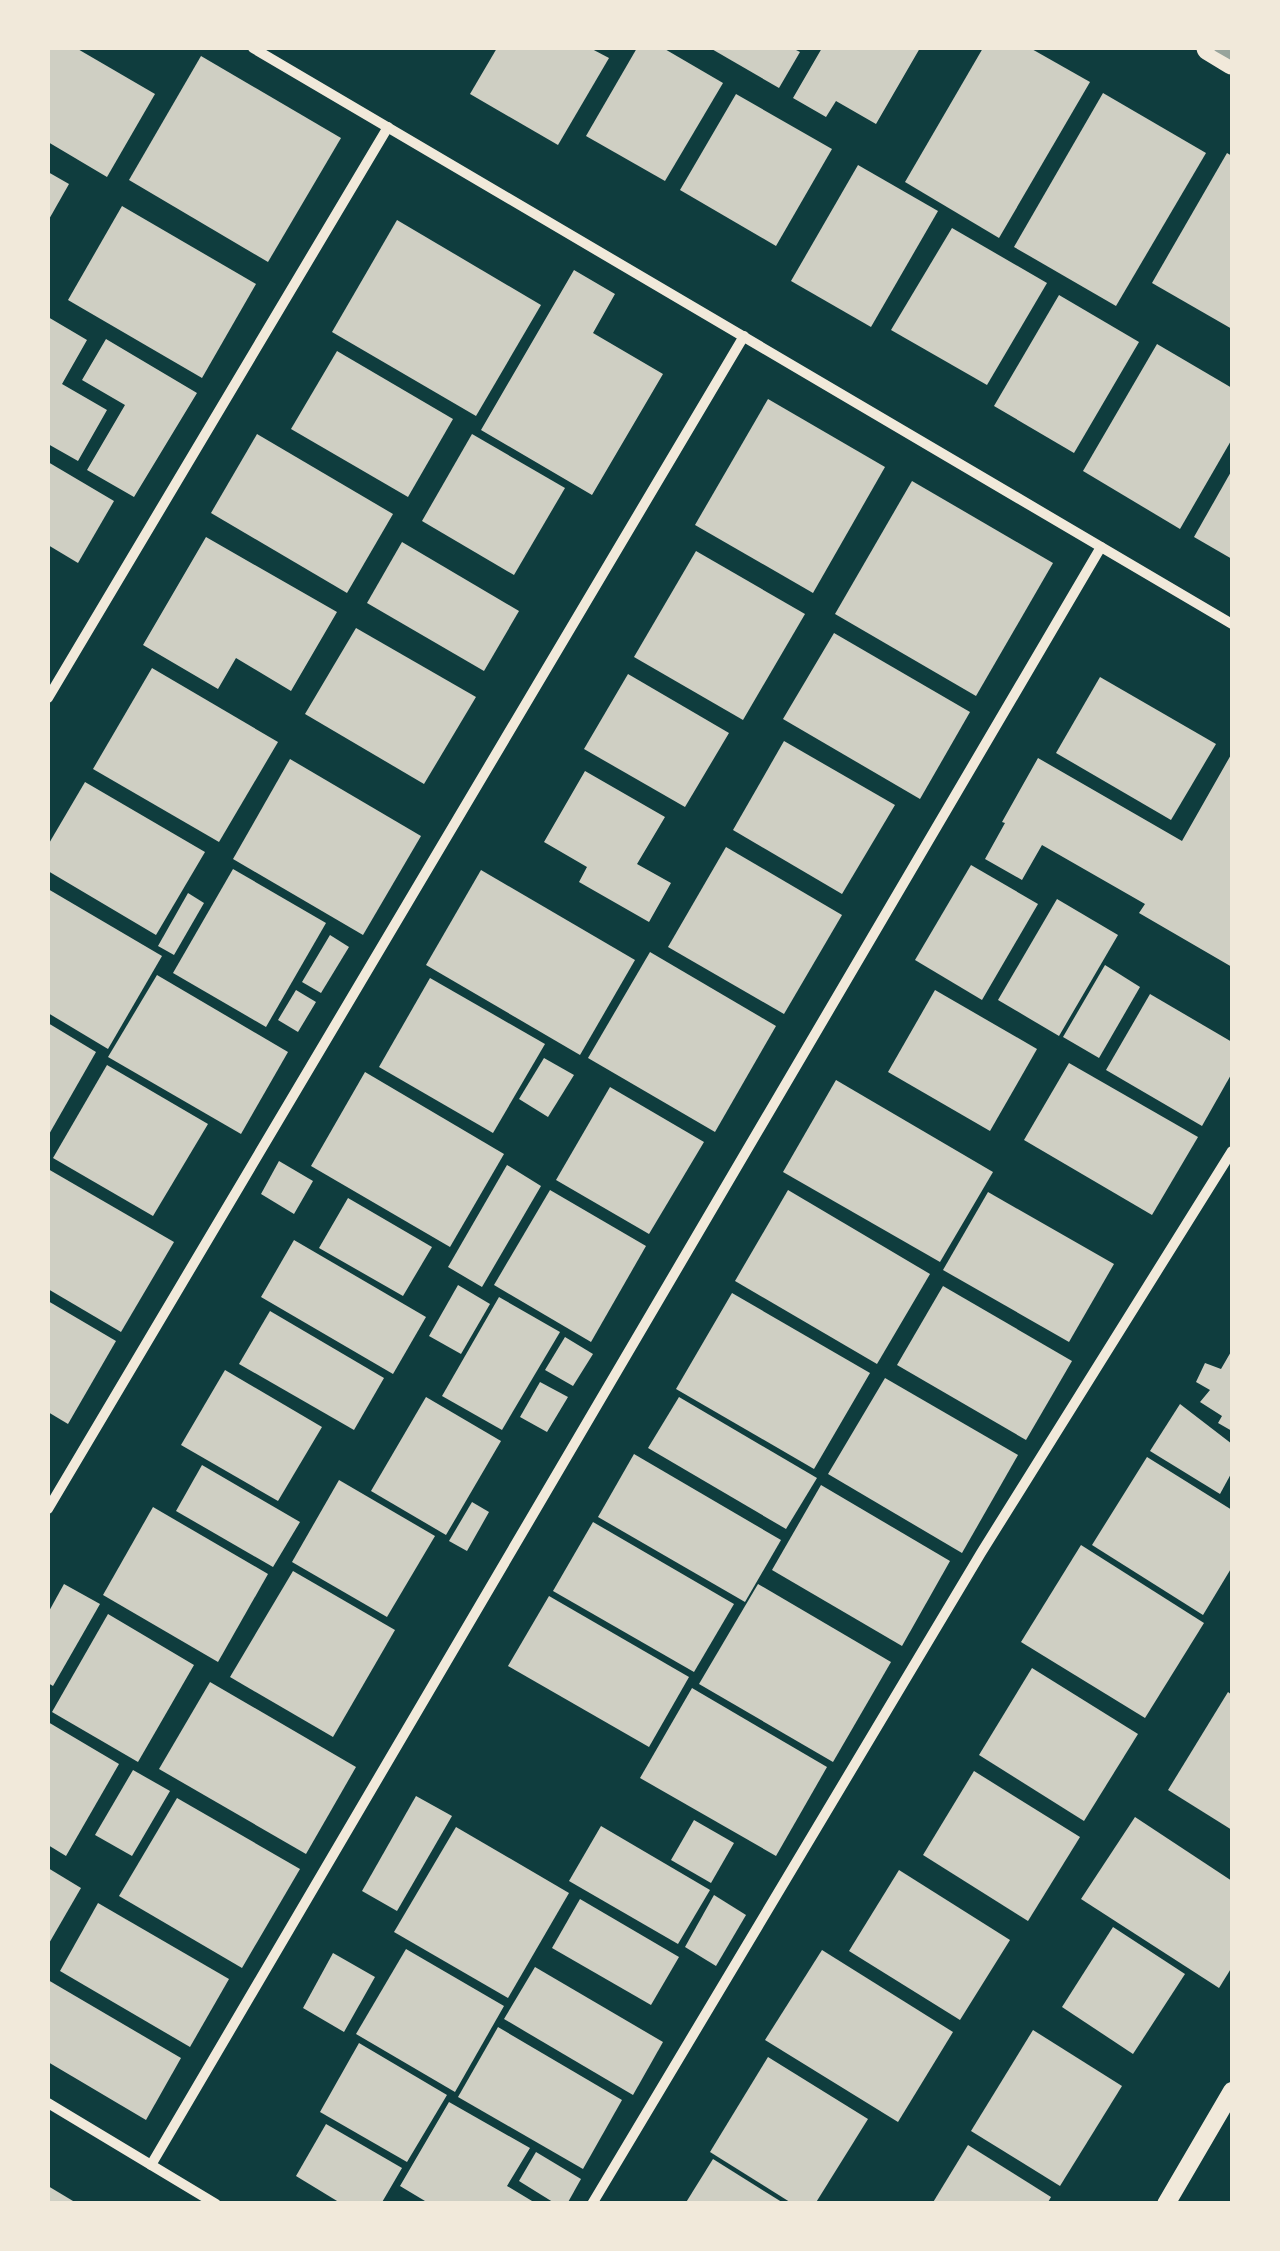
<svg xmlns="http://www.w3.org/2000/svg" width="1280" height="2251" viewBox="0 0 1280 2251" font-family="'Golos Text',sans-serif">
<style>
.building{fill:#cfcfc3}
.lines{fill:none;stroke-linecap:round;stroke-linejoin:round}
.minor{stroke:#f1e9da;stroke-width:10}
.tertiary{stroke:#f1e9da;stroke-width:18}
.primary{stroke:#f1e9da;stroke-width:25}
.rail{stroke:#97a49c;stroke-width:8}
</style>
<rect width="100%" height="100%" fill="#0f3d3e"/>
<!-- building -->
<g class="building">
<polygon points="48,48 76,48 155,94 107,177 48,142"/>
<polygon points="497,48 590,48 609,58 558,145 470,94"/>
<polygon points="637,48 663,48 723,83 665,181 586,136"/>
<polygon points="710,48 792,48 800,52 779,88"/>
<polygon points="822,48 920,48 876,124 836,101 826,117 793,98"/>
<polygon points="983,48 1030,48 1090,82 999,238 905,182"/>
<polygon points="201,56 341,138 268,262 129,180"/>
<polygon points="1103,93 1206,153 1116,306 1014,247"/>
<polygon points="736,94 832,149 776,246 680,190"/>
<polygon points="1227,153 1232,156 1232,329 1152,283"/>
<polygon points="858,165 938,211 871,327 791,281"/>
<polygon points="48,172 69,184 48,221"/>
<polygon points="122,206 256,284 202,378 68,300"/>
<polygon points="397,220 541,305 476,416 332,332"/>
<polygon points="952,228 1047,283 987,385 891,330"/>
<polygon points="574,270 615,294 593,333 663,374 592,495 481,430"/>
<polygon points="1059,295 1139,342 1074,453 994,406"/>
<polygon points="48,317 87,340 62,384 107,410 78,461 48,444"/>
<polygon points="106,339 197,393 134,497 87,470 125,405 82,380"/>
<polygon points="1157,344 1232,388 1232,439 1180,529 1083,471"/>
<polygon points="337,351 453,419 408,497 291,429"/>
<polygon points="768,399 885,467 813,593 695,525"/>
<polygon points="257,434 393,514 347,593 211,513"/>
<polygon points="472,434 565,488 514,575 422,521"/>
<polygon points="48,462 114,501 78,563 48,545"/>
<polygon points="1232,470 1232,559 1194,537"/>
<polygon points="912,481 1053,563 976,696 835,614"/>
<polygon points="206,537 337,612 291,691 236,658 218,689 143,645"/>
<polygon points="402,542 519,611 484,671 367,603"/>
<polygon points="696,551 805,614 743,720 634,657"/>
<polygon points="356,628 476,697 424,784 305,714"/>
<polygon points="834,633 970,712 920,799 783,719"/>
<polygon points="152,668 278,742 219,842 93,769"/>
<polygon points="628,674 729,733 685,807 584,749"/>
<polygon points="1100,677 1216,744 1171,820 1056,753"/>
<polygon points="784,741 895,805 842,894 733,830"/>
<polygon points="1232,753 1232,967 1139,913 1145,904 1042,845 1022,880 985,859 1005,823 1002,822 1038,758 1182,841"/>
<polygon points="290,759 421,836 363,935 233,859"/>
<polygon points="585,771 665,817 637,864 671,883 649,922 579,882 587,867 544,842"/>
<polygon points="85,782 205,852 156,935 48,871 48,845"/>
<polygon points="726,847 842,915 784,1014 668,947"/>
<polygon points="971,865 1038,904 982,1000 915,960"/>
<polygon points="233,869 326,923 266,1027 173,973"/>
<polygon points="481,870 635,960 580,1055 426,965"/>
<polygon points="48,889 162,956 108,1049 48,1013"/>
<polygon points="188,893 204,903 174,955 158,946"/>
<polygon points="1057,899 1118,935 1059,1036 998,1000"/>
<polygon points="330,935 349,947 321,993 302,982"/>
<polygon points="650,952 776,1026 715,1132 588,1058"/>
<polygon points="1105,965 1140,987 1099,1058 1063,1037"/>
<polygon points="157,975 288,1052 241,1134 108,1057"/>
<polygon points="430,978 545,1044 493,1133 379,1067"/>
<polygon points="296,990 316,1002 298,1032 278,1020"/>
<polygon points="935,990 1037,1049 990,1131 888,1072"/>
<polygon points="1150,994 1232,1042 1232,1073 1202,1126 1106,1070"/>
<polygon points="48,1023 96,1052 48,1136"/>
<polygon points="544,1058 574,1075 548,1117 519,1099"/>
<polygon points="1069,1063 1198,1137 1152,1215 1024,1140"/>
<polygon points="107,1065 208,1124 153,1216 53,1158"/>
<polygon points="365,1072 504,1154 450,1247 311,1166"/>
<polygon points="836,1080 993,1172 940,1262 783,1172"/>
<polygon points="610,1087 704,1142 649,1234 556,1180"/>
<polygon points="279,1161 313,1181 294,1214 261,1194"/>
<polygon points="507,1165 541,1186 482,1287 448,1267"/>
<polygon points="48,1169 174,1242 121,1332 48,1289"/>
<polygon points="550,1190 646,1246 591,1342 494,1285"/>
<polygon points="788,1190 930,1274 877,1364 735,1281"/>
<polygon points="988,1192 1114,1264 1069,1342 943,1270"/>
<polygon points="348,1198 432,1247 403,1296 319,1248"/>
<polygon points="294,1240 426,1317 393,1374 261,1297"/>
<polygon points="458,1285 490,1304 461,1354 429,1336"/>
<polygon points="943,1286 1072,1361 1026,1440 897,1365"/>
<polygon points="732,1293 870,1373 814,1469 676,1389"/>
<polygon points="499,1297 560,1332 502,1430 442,1396"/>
<polygon points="48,1301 116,1341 68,1424 48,1412"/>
<polygon points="270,1311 384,1378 354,1430 239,1364"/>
<polygon points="565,1337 593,1354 573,1386 545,1370"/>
<polygon points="1232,1350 1232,1431 1218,1423 1222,1416 1200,1402 1210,1390 1196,1382 1205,1363 1221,1369"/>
<polygon points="225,1370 322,1427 278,1501 181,1445"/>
<polygon points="885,1378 1018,1455 962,1553 828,1474"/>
<polygon points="540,1382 568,1397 547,1432 520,1417"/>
<polygon points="426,1397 501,1441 446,1535 371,1491"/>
<polygon points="679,1397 817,1478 786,1529 648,1448"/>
<polygon points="1180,1404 1232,1444 1232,1472 1220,1494 1150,1451"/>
<polygon points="634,1454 781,1540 745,1602 598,1517"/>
<polygon points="1147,1457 1232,1510 1232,1567 1203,1615 1092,1545"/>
<polygon points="202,1465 300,1522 273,1567 176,1511"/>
<polygon points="339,1480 435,1536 387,1617 292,1562"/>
<polygon points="821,1485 950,1561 902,1646 772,1570"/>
<polygon points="472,1502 489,1512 467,1551 449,1541"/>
<polygon points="153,1507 268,1574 218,1662 103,1595"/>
<polygon points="593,1522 734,1604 694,1672 553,1591"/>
<polygon points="1081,1545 1204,1623 1145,1718 1021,1642"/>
<polygon points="293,1571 395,1630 333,1737 230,1677"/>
<polygon points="64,1584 100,1604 53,1686 48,1683 48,1613"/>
<polygon points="758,1584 891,1662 833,1762 699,1684"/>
<polygon points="549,1596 689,1677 649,1747 508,1666"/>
<polygon points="108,1614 194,1665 138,1762 52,1712"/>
<polygon points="1032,1668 1138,1734 1084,1821 979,1755"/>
<polygon points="210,1682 356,1767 306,1854 159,1769"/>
<polygon points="692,1688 827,1767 776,1856 640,1778"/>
<polygon points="1228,1692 1232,1695 1232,1830 1168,1790"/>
<polygon points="48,1722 119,1764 66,1856 48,1845"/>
<polygon points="133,1770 170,1791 132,1856 95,1835"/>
<polygon points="974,1771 1080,1837 1028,1921 923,1855"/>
<polygon points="416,1796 452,1816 397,1911 362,1891"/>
<polygon points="177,1798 300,1869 242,1968 119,1896"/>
<polygon points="1135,1817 1232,1881 1232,1967 1219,1988 1081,1899"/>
<polygon points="694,1820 734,1843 711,1883 671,1860"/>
<polygon points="601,1826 710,1890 678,1944 569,1881"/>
<polygon points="456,1827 569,1893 508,1998 394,1932"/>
<polygon points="48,1868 81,1888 48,1945"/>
<polygon points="899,1870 1010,1940 960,2020 849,1951"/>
<polygon points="714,1895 746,1915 716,1966 685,1947"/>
<polygon points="580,1899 679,1957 651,2005 552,1948"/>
<polygon points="98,1903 229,1979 190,2047 60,1971"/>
<polygon points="1113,1927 1185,1974 1133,2054 1062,2007"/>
<polygon points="406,1949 504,2006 455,2092 356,2034"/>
<polygon points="822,1950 953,2032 898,2122 765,2040"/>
<polygon points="333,1953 375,1977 344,2032 303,2008"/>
<polygon points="535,1967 663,2042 633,2095 504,2019"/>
<polygon points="48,1980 181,2058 146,2120 48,2062"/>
<polygon points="498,2027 622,2100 583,2169 458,2097"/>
<polygon points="1033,2030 1122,2086 1060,2186 971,2131"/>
<polygon points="359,2043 447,2095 407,2162 320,2112"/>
<polygon points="768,2057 868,2119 815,2204 793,2204 710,2152"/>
<polygon points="449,2102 530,2148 507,2186 537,2204 430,2204 400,2186"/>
<polygon points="326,2124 402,2168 381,2204 342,2204 296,2176"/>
<polygon points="968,2145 1051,2197 1047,2204 932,2204"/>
<polygon points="536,2152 581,2179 567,2204 556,2204 519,2181"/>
<polygon points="713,2159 785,2204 685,2204"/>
<polygon points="48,2186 78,2204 48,2204"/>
</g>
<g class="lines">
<!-- minor -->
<g class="minor">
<polyline points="253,48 1232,624"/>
<polyline points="48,698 388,127"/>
<polyline points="48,1509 744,336"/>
<polyline points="48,2103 216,2204"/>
<polyline points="151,2165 1101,547"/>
<polyline points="592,2204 981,1553 1232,1151"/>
</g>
<!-- tertiary -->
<polyline class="tertiary" points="1166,2204 1232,2091"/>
<!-- primary -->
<polyline class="primary" points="1209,48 1232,62"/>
<!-- rail -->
<polyline class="rail" points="1218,48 1232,56"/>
</g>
<!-- border -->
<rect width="1280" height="2251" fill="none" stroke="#f1e9da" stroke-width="100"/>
</svg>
